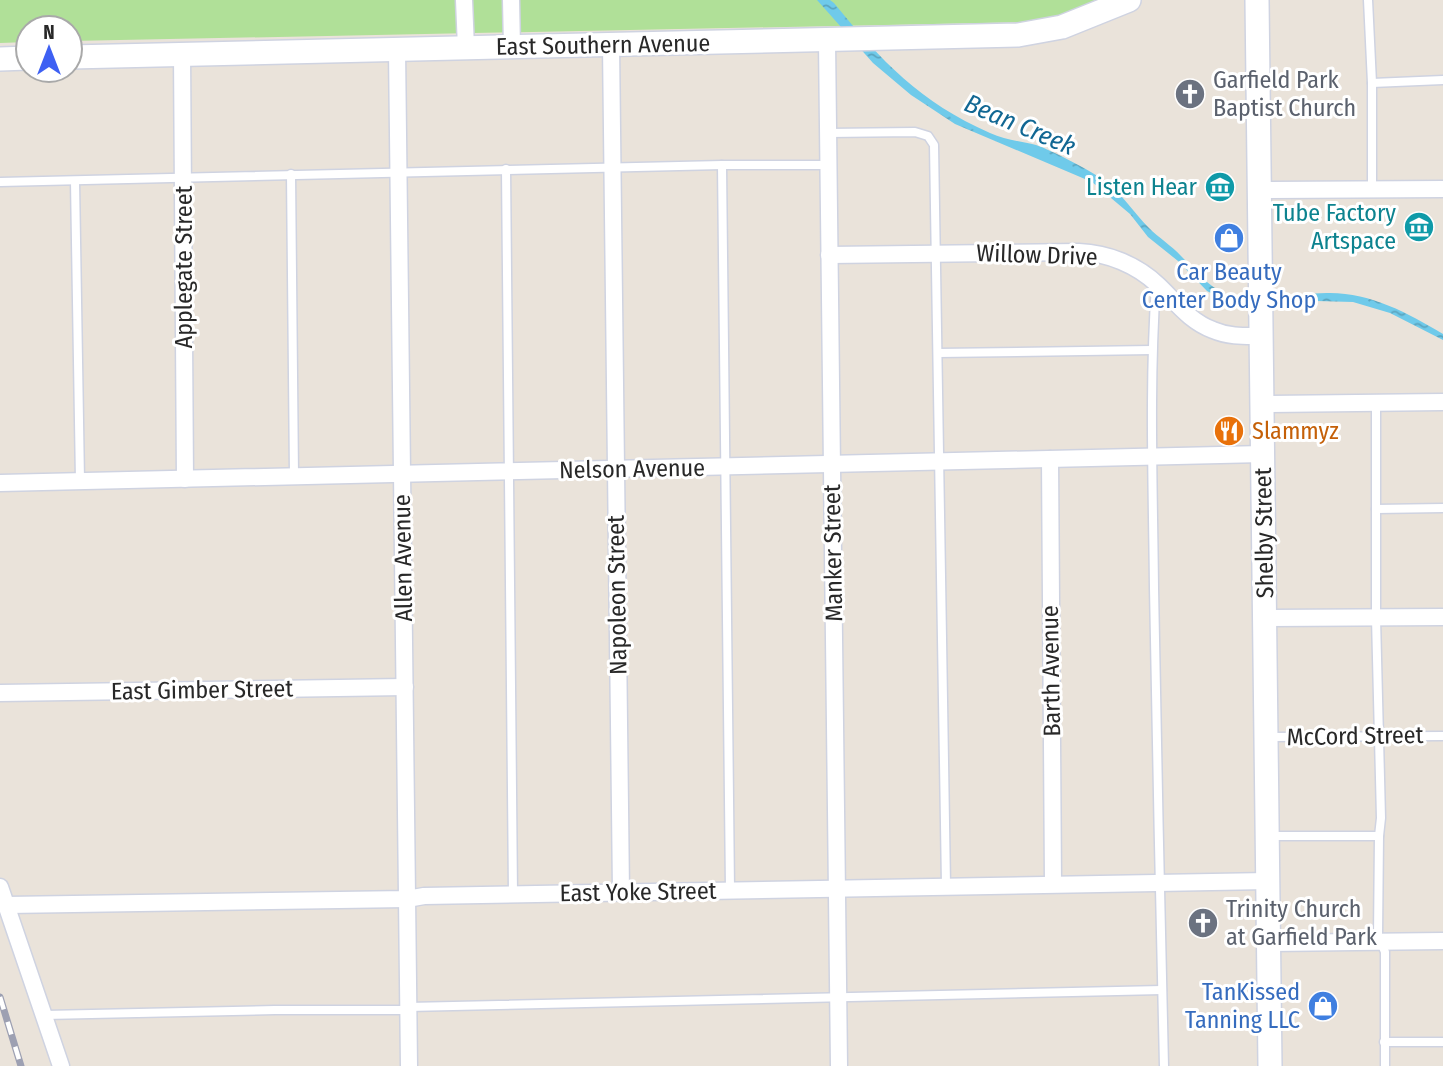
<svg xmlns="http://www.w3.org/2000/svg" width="1443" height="1066" viewBox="0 0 1443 1066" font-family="'Fira Sans Condensed',sans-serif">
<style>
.park{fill:#b0e098}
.water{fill:url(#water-ripples)}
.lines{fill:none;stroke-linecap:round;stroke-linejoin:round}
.lane-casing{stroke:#cfd3e1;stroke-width:11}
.street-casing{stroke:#cfd3e1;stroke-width:19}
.secondary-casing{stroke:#cfd3e1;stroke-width:26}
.lane{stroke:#fff;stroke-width:8}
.street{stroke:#fff;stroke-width:16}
.secondary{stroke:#fff;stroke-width:23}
.rail-casing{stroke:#9da0b2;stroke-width:7}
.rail{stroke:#fff;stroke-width:4.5;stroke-dasharray:13;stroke-linecap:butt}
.labels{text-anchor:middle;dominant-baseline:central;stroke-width:6;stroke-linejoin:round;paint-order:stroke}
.street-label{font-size:24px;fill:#282828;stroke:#fff}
.worship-label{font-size:24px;fill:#5b616d;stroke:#fff;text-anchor:start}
.culture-label{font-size:24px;fill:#0d838f;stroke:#fff;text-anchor:end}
.shop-label{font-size:24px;fill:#366cbe;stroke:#fff}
.food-label{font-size:24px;fill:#c56008;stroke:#fff;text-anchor:start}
.water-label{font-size:26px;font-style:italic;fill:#116793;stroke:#fff}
</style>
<defs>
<pattern id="water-ripples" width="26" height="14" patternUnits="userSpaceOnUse" patternTransform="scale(1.75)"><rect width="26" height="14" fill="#6fcaea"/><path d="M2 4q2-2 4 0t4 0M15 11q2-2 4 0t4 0" fill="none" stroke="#5ba4be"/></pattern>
</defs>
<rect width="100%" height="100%" fill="#eae3da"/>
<!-- park -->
<polygon class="park" points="0,0 1106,0 1093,9 1036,22 70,41 70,28 28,28 28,42 0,43"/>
<!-- water -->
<path class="water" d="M817,0H830L834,3C882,62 920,102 990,133C1005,140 1021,141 1036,145C1051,150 1094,172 1106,182C1123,195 1134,213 1149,228C1159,238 1172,246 1181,256C1194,269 1208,286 1225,294C1253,305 1300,292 1330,293C1371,293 1408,313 1443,334V340L1390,313L1353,302L1316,301L1243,305L1228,302L1207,291L1178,261L1148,237L1130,214L1092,182L955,124L911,95L873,63Z"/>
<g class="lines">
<!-- lane casing -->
<g class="lane-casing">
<g id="lane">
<polyline points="1368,0 1372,83 1372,189"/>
<polyline points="1372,83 1443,80"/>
<polyline points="828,133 915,132 928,136 934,145 946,885"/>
<polyline points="506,169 513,894"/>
<polyline points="291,174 294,476"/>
<polyline points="75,181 80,481"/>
<polyline points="0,182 722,165"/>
<path d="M1156,285C1149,386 1153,487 1154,588C1157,747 1160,907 1164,1066"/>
<polyline points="938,353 1152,350"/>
<polyline points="1376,403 1376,618 1381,818 1379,836 1378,936 1385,952 1385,1066"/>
<polyline points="1376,509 1443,508"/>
<polyline points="1269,737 1443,736"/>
<polyline points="1270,836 1379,836"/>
<polyline points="730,890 722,165 828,165"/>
<polyline points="408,1007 1162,990"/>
<polyline points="45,1015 275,1010 408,1010"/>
<polyline points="1384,1042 1443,1042"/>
</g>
</g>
<!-- street casing -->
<g class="street-casing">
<g id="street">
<polyline points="464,0 466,48"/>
<polyline points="511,0 512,47"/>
<polyline points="827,41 839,1066"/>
<polyline points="611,45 621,892"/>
<polyline points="397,49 409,1066"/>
<polyline points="182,54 185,479"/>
<polyline points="1260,190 1443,189"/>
<path d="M829,255L1079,252C1108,253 1137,265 1158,285C1176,302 1189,321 1213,330C1229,337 1245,336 1262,336"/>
<polyline points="1263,404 1443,402"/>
<polyline points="1050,459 1053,884"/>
<polyline points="0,483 1263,454"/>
<polyline points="1265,618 1443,617"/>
<polyline points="0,693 405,687"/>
<polyline points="0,887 61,1066"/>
<polyline points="7,905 407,899 424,896 1268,881"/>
<polyline points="1269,943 1443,941"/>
</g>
</g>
<!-- secondary casing -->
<g class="secondary-casing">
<g id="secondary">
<polyline points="1257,0 1270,1066"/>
<polyline points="70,57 1018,35 1062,27 1129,0"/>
<polyline points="0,59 28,58"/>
</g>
</g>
<!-- lane -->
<use href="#lane" class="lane"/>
<!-- street -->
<use href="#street" class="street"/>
<!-- secondary -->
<use href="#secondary" class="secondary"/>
<!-- rail casing -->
<g class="rail-casing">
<polyline id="rail" points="0,997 21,1066"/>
</g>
<!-- rail -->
<use href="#rail" class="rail"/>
</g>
<!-- icons -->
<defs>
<g id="church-disc" transform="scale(1.575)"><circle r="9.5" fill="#6b7280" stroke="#fff"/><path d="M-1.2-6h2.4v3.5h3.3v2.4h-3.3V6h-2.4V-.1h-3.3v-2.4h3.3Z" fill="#fff"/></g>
<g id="museum-disc" transform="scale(1.575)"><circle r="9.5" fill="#0f9aa8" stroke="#fff"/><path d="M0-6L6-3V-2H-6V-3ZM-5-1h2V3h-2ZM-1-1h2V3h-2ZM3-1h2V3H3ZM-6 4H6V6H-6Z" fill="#fff"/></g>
<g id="shop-disc" transform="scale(1.575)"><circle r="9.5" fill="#3f7fe0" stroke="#fff"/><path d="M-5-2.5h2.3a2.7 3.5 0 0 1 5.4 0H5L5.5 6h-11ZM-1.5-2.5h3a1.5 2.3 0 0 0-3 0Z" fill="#fff"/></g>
<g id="restaurant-disc" transform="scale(1.575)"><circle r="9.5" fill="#e8710a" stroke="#fff"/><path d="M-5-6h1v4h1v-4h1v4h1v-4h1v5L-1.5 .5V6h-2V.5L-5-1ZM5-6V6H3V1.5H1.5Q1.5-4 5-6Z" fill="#fff"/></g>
</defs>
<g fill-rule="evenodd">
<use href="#church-disc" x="1190" y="94"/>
<use href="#museum-disc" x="1220" y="187"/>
<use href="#museum-disc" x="1419" y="227"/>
<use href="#shop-disc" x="1229" y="238"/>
<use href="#restaurant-disc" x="1229" y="431"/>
<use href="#church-disc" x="1203" y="923"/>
<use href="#shop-disc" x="1323" y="1006"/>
</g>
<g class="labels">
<!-- street labels -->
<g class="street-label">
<text transform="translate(603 45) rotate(-1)">East Southern Avenue</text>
<text transform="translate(1037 255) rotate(2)">Willow Drive</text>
<text transform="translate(184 267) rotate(-90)">Applegate Street</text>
<text transform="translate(632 469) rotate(-1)">Nelson Avenue</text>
<text transform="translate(1264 533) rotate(-91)">Shelby Street</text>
<text transform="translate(833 553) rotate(-91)">Manker Street</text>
<text transform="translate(403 558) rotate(-91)">Allen Avenue</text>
<text transform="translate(617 595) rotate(-91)">Napoleon Street</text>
<text transform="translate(1051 671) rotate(-91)">Barth Avenue</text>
<text transform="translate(202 690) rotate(-1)">East Gimber Street</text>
<text transform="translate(1355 736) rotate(-1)">McCord Street</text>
<text transform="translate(638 892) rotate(-1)">East Yoke Street</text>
</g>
<!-- worship labels -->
<g class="worship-label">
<text x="1213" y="80">Garfield Park<tspan x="1213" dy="28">Baptist Church</tspan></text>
<text x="1226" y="909">Trinity Church<tspan x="1226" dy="28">at Garfield Park</tspan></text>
</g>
<!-- culture labels -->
<g class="culture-label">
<text x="1197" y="187">Listen Hear</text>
<text x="1396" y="213">Tube Factory<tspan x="1396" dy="28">Artspace</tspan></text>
</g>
<!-- shop labels -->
<g class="shop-label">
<text x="1229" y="272">Car Beauty<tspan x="1229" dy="28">Center Body Shop</tspan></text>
<text x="1300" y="992" text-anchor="end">TanKissed<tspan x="1300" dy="28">Tanning LLC</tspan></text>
</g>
<!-- food labels -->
<g class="food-label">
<text x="1252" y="431">Slammyz</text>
</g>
<!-- water labels -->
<g class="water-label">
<text transform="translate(1020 125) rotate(23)">Bean Creek</text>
</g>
</g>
<!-- north arrow -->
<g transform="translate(49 49)"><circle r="33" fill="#ffffff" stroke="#a9a9a9" stroke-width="2"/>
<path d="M0-5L12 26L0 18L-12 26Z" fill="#3e60f3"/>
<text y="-10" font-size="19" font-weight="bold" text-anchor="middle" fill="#282828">N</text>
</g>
</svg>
